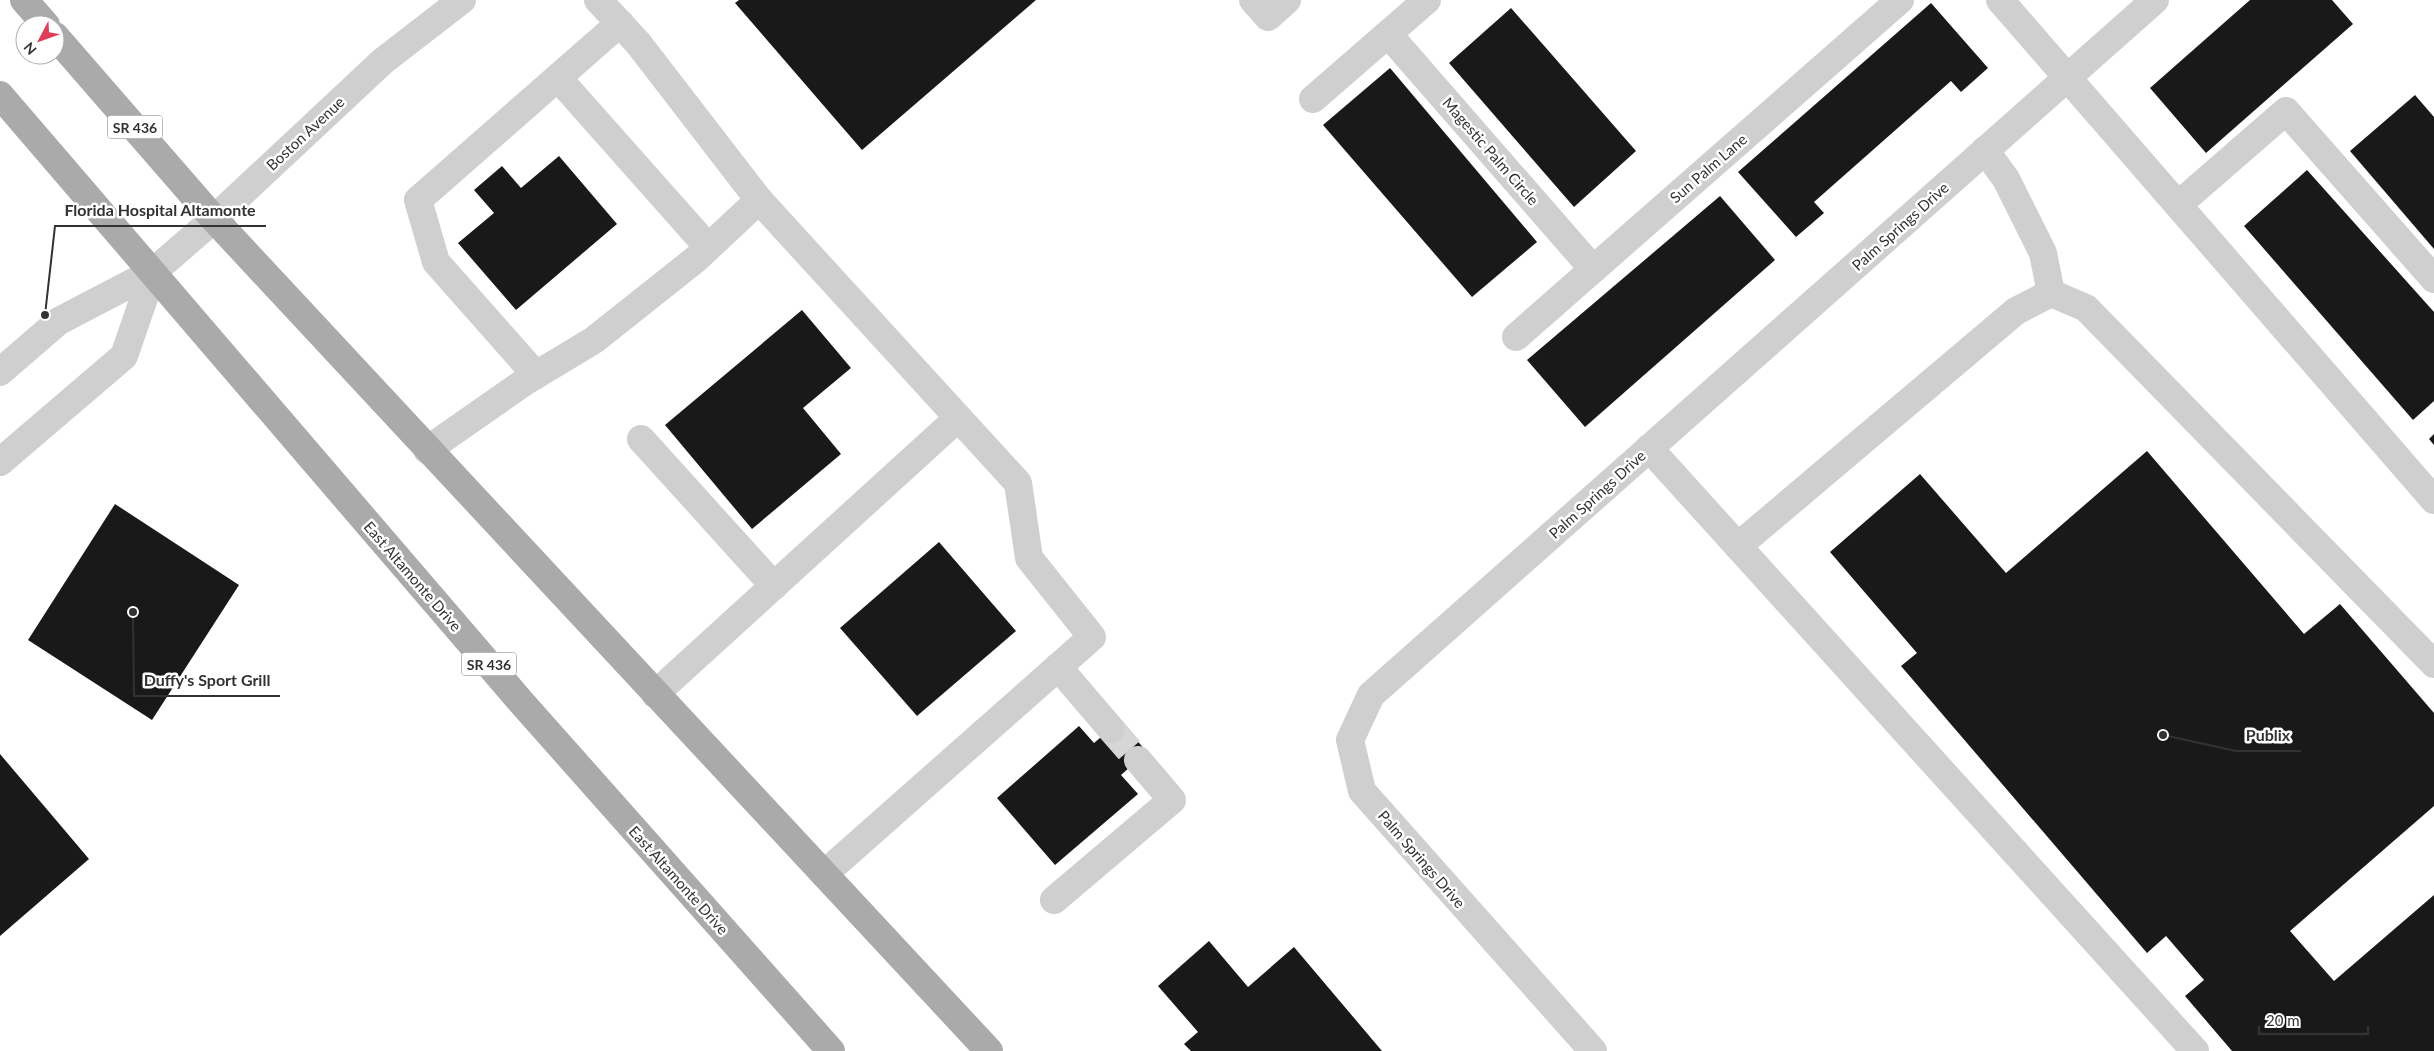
<svg xmlns="http://www.w3.org/2000/svg" width="2434" height="1051" viewBox="0 0 2434 1051" font-family="Lato,sans-serif">
<style>
.building{fill:#191919}
.lines{fill:none;stroke-linecap:round;stroke-linejoin:round}
.minor-tunnel{stroke:#d6d6d6;stroke-width:28;stroke-dasharray:28 14;stroke-linecap:butt}
.minor{stroke:#cfcfcf;stroke-width:28}
.major{stroke:#aaa;stroke-width:28}
.labels{text-anchor:middle;dominant-baseline:central;stroke-width:5;stroke-linejoin:round;paint-order:stroke}
.shield{fill:#fff;stroke:#707070;stroke-width:1}
.shield-label{font-size:14px;font-weight:bold;fill:#323232}
.street-label{font-size:15px;fill:#323232;stroke:#fff}
.leader{fill:none;stroke:#323232;stroke-width:2}
.callout-dot{fill:#323232;stroke:#fff;stroke-width:2}
.callout-label{font-size:16px;text-anchor:middle;font-weight:bold;fill:#323232;stroke:#fff;stroke-width:5;stroke-linejoin:round;paint-order:stroke}
</style>
<rect width="100%" height="100%" fill="#fff"/>
<!-- building -->
<g class="building">
<polygon points="739,0 1036,0 862,150 735,3"/>
<polygon points="2250,0 2332,0 2353,24 2206,153 2150,88"/>
<polygon points="1931,3 1988,68 1961,92 1951,81 1814,202 1824,213 1796,237 1738,172"/>
<polygon points="1511,8 1636,151 1574,207 1449,63"/>
<polygon points="1390,68 1537,242 1472,297 1323,125"/>
<polygon points="2415,95 2434,117 2434,249 2350,151"/>
<polygon points="559,156 617,224 516,310 458,243 494,213 474,190 502,166 521,188"/>
<polygon points="2307,170 2434,312 2434,401 2413,420 2244,226"/>
<polygon points="1720,196 1775,260 1585,427 1527,360"/>
<polygon points="802,310 851,368 803,408 841,454 752,529 665,425"/>
<polygon points="2434,434 2434,445 2429,439"/>
<polygon points="2147,451 2304,634 2340,604 2434,713 2434,806 2290,931 2334,981 2434,895 2434,1051 2232,1051 2185,996 2204,980 2166,936 2147,953 1901,666 1917,653 1830,552 1920,474 2006,573"/>
<polygon points="115,504 239,585 152,720 28,640"/>
<polygon points="939,542 1016,631 917,716 840,628"/>
<polygon points="1120,721 1147,752 1121,775 1138,794 1055,865 997,798 1079,726 1094,743"/>
<polygon points="0,754 89,859 0,936"/>
<polygon points="1209,941 1248,987 1294,947 1382,1051 1191,1051 1184,1044 1198,1032 1158,986"/>
</g>
<g class="lines">
<!-- minor-tunnel -->
<polyline class="minor-tunnel" points="1111,729 1138,760"/>
<!-- minor -->
<g class="minor">
<polyline points="598,0 638,43 759,200 1018,483 1029,558 1092,637 824,874"/>
<polyline points="1253,0 1268,17 1287,0"/>
<polyline points="2000,0 2434,500"/>
<polyline points="1388,34 1593,269"/>
<polyline points="558,78 708,247"/>
<polyline points="1313,99 1427,0"/>
<polyline points="1985,150 2006,179 2043,253 2051,293"/>
<polyline points="2179,204 2286,111 2434,279"/>
<polyline points="1516,337 1900,0"/>
<polyline points="0,372 59,321 153,272 214,219 383,61 462,0"/>
<polyline points="536,375 436,262 418,200 620,23"/>
<polyline points="641,439 774,586"/>
<polyline points="1649,448 2195,1051"/>
<polyline points="427,450 526,381 594,340 696,259 759,200"/>
<polyline points="0,462 124,356 153,272"/>
<polyline points="1738,546 2016,311 2051,293 2086,308 2434,664"/>
<polyline points="1058,667 1111,729"/>
<polyline points="655,694 958,418"/>
<polyline points="1054,900 1172,800 1138,760"/>
<polyline points="1593,1051 1362,791 1350,740 1371,695 2155,0"/>
</g>
<!-- major -->
<g class="major">
<polyline points="24,0 46,25"/>
<polyline points="55,36 214,219 989,1051"/>
<polyline points="0,95 522,703 831,1051"/>
</g>
</g>
<g class="labels">
<!-- shield labels -->
<g class="shield">
<rect x="107.5" y="115.5" width="55" height="23" rx="4"/>
<rect x="461.5" y="652.5" width="55" height="23" rx="4"/>
</g>
<g class="shield-label">
<text x="135" y="127">SR 436</text>
<text x="489" y="664">SR 436</text>
</g>
<!-- street labels -->
<g class="street-label">
<text transform="translate(305 133) rotate(-43)">Boston Avenue</text>
<text transform="translate(1491 151) rotate(49)">Magestic Palm Circle</text>
<text transform="translate(1708 168) rotate(-41)">Sun Palm Lane</text>
<text transform="translate(1900 226) rotate(-42)">Palm Springs Drive</text>
<text transform="translate(1597 494) rotate(-42)">Palm Springs Drive</text>
<text transform="translate(413 576) rotate(49)">East Altamonte Drive</text>
<text transform="translate(1422 859) rotate(49)">Palm Springs Drive</text>
<text transform="translate(679 880) rotate(48)">East Altamonte Drive</text>
</g>
</g>
<!-- callouts -->
<path class="leader" d="M45 315L55 226H266M133 612L134 696H280M2163 735L2236 751H2301"/>
<g class="callout-dot">
<circle cx="45" cy="315" r="5"/>
<circle cx="133" cy="612" r="5"/>
<circle cx="2163" cy="735" r="5"/>
</g>
<g class="callout-label">
<text x="160" y="216">Florida Hospital Altamonte</text>
<text x="207" y="686">Duffy's Sport Grill</text>
<text x="2268" y="741">Publix</text>
</g>
<!-- north arrow -->
<g transform="translate(40 40) rotate(229)"><circle r="24" fill="#ffffff" stroke="#adadad"/>
<path d="M0-4L9 19L0 12L-9 19Z" fill="#de3e57"/>
<text y="-8" font-size="14" font-weight="bold" text-anchor="middle" fill="#323232">N</text>
</g>
<!-- scale -->
<path d="M2259 1026v8h109v-8" fill="none" stroke="#323232" stroke-width="2.5"/>
<text x="2266" y="1026" font-size="15" fill="#323232" stroke="#ffffff" stroke-width="4" paint-order="stroke">20 m</text>
</svg>
